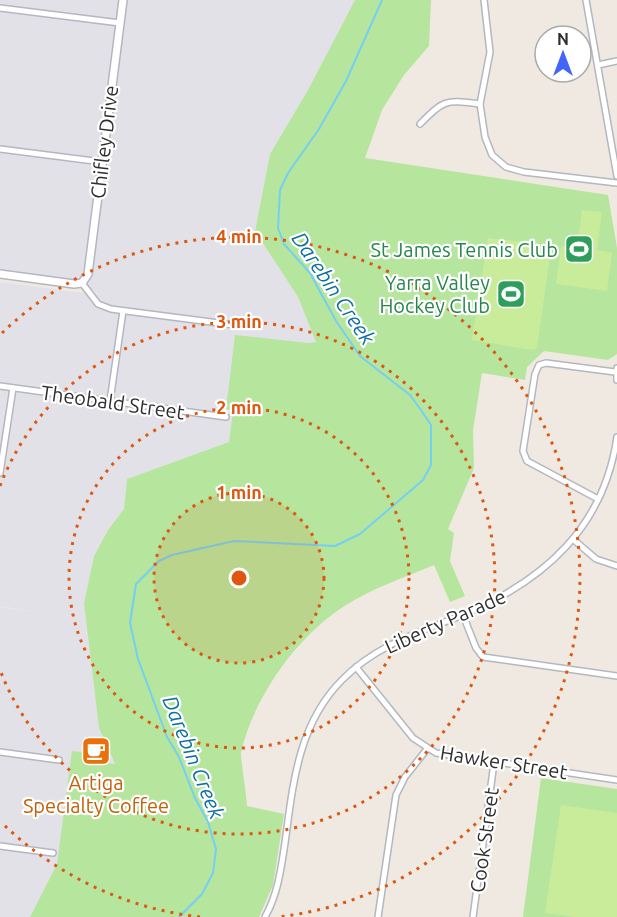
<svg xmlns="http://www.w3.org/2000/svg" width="617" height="917" viewBox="0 0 617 917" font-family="Ubuntu,sans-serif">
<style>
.industrial{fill:#e3e1e8}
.green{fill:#b6e59e}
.pitch{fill:#c9ec9a}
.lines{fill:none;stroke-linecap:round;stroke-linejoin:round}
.stream{stroke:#75cff0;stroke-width:2}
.minor-casing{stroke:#b4b7c1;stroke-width:8}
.tertiary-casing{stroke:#b4b7c1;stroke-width:10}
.minor{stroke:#fff;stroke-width:5}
.tertiary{stroke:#fff;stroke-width:7}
.ring{fill:none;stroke:#df570e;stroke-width:3;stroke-dasharray:3 6}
.labels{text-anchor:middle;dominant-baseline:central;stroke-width:4.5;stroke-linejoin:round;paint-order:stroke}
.street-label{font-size:20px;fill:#2e2e2e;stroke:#fff}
.leisure-label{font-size:20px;fill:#27864d;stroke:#fff;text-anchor:end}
.food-label{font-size:20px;fill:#c56008;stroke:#fff}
.water-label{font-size:21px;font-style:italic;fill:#0d6fa3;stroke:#fff}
.centre{fill:#df570e;stroke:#fff;stroke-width:3}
.ring-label{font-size:18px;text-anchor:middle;font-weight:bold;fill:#df570e;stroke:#fff;stroke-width:4.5;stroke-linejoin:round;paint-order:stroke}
</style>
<rect width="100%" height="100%" fill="#efe9e1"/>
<!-- industrial -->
<polygon class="industrial" points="0,0 355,0 308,90 270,154 255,231 298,297 316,342 308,343 227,406 226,410 233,411 229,442 127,479 124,509 108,530 94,556 84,603 99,728 115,765 84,761 57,864 30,917 0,917 0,607 44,613 0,606 0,282 99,295 81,281 0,269"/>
<!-- green -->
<g class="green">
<path d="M355,0H431L429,46L404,75L382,110L365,158L608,195L617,248V354L608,360L544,351L527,367L525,380L482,373L473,430L474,468L448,529L454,533L450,561L465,596L450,602L434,565C405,577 373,588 346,605C297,636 255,695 241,752C240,756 247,797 247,806L284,814L273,885L259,917H30L57,864L72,751L82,752L84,761L115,764L99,728L84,603L94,556L108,530L124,509L127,479L229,442L233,411L226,409L235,335L308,343L316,342L298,297L255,231L270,154L308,90Z"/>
<polygon points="541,778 617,789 617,917 523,917"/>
</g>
<!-- pitch -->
<g class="pitch">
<polygon points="582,210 602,212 597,250 612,253 607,291 556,284 561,246 577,248"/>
<polygon points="488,238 548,245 551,249 537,348 533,350 472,340"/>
<polygon points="561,805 617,813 617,917 576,917 545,913"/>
</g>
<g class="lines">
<!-- stream -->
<polyline class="stream" points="179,917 202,894 213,873 216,849 208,822 195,798 179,757 167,737 138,659 130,623 136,584 159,561 172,555 234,541 335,546 360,534 423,480 431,465 431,425 421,410 410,395 360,356 336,321 310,273 284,244 278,228 280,190 288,173 319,129 346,81 382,0"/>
<!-- minor casing -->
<g class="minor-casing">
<g id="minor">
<polyline points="484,0 490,52 480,104 485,137 492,155 506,167 524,172 617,183"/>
<polyline points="586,0 617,176"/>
<polyline points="0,8 120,23"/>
<polyline points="598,65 617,61"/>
<path d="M420,124C445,99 445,100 480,104"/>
<polyline points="0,149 102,162"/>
<polyline points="82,283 98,304 111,309 234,325"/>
<polyline points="617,368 617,380"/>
<polyline points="0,386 226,417"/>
<polyline points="110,401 123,311"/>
<polyline points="0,473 13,388"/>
<polyline points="598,499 527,461 523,451 535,374 539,365 546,363 615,372"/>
<polyline points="574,540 596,559 617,566"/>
<polyline points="463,615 476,648 483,657 617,676"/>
<polyline points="356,667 413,738 436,753 617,780"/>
<polyline points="0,752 59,760"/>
<polyline points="0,846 53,853"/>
<path d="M265,917C278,894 281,869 285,843C293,784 298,724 342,680C377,644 421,632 465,614C545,580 604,527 617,437"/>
<polyline points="378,917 396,795 405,777 427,749"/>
<polyline points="473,917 494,763"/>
</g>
</g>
<!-- tertiary casing -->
<g class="tertiary-casing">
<polyline id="tertiary" points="0,274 74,284 82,283 88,274 123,0"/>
</g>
<!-- minor -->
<use href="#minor" class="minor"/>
<!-- tertiary -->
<use href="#tertiary" class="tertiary"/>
</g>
<!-- distance rings -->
<circle cx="239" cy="578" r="85" fill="#df570e" fill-opacity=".12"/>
<g class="ring">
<circle cx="239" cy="578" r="85"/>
<circle cx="239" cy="578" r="170"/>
<path d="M0 486A256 256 0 1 1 0 670"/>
<path d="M200 917A341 341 0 0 1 2 823M2 333A341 341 0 1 1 278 917"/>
</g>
<!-- icons -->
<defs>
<g id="stadium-square" transform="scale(1.5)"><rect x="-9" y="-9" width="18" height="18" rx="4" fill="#2e9e5b" stroke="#fff"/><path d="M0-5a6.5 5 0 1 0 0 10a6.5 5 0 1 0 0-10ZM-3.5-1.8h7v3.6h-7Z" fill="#fff"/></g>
<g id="cafe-square" transform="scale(1.5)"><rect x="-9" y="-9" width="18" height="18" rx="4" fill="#e8710a" stroke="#fff"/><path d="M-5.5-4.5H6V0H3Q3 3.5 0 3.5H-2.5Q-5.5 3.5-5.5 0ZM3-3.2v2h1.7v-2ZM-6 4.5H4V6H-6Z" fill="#fff"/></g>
</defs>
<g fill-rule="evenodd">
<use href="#stadium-square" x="579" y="249"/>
<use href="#stadium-square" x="511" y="294"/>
<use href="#cafe-square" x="96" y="751"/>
</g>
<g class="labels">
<!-- street labels -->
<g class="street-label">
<text transform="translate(104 142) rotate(-83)">Chifley Drive</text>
<text transform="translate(113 402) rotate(8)">Theobald Street</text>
<text transform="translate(445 621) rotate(-24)">Liberty Parade</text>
<text transform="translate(504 762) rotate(9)">Hawker Street</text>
<text transform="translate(484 840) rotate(-82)">Cook Street</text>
</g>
<!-- leisure labels -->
<g class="leisure-label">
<text x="558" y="249">St James Tennis Club</text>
<text x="490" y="282">Yarra Valley<tspan x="490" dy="23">Hockey Club</tspan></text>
</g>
<!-- food labels -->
<g class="food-label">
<text x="96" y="782">Artiga<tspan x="96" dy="23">Specialty Coffee</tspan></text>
</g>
<!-- water labels -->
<g class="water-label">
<text transform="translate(334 288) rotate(56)">Darebin Creek</text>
<text transform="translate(194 757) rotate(68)">Darebin Creek</text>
</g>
</g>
<circle cx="239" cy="578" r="9" class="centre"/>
<g class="ring-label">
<text x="239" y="243">4 min</text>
<text x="239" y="328">3 min</text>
<text x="239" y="414">2 min</text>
<text x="239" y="499">1 min</text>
</g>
<!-- north arrow -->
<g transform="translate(563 54)"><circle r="28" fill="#ffffff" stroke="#ababab" stroke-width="1.5"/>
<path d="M0-4.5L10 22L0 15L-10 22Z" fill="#4264fb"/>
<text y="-9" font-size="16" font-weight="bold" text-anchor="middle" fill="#2e2e2e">N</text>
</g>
</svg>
